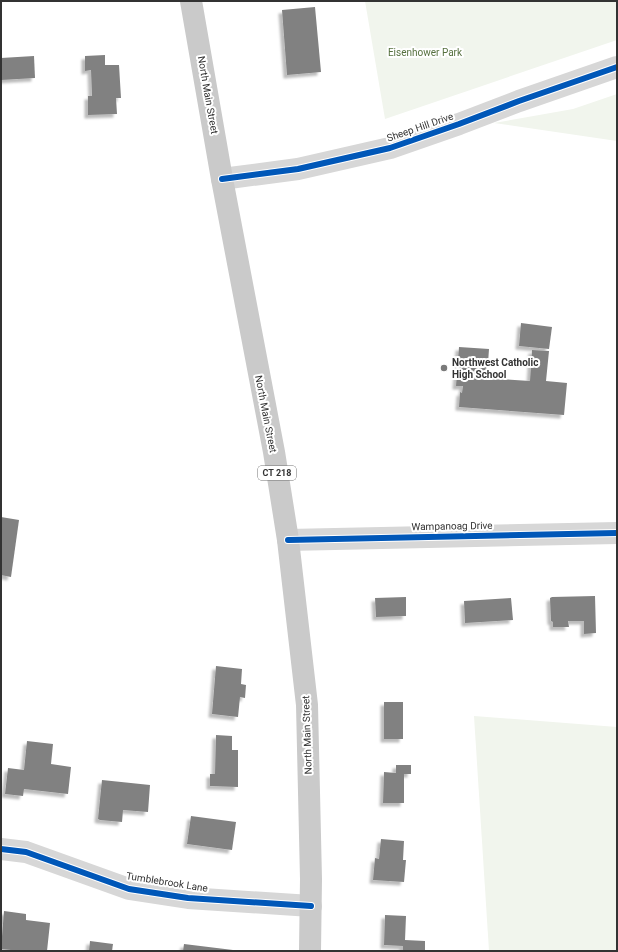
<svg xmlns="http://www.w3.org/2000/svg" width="618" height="952" viewBox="0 0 618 952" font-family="Roboto,sans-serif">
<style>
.green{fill:#f1f5ed}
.building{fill:#818181;filter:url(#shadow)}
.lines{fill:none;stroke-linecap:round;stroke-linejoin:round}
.minor{stroke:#d7d7d7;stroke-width:22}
.major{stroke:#cacaca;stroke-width:22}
.cycleway-casing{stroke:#fff;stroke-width:8}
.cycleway{stroke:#0057b8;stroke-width:6}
.poi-dot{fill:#7a7a7a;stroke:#fff;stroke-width:1.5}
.labels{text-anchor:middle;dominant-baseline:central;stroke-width:4;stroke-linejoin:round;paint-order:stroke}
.shield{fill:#fff;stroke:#707070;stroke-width:1}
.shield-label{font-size:9px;font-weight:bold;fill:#333}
.park-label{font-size:10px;fill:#56703f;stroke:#fff}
.street-label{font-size:10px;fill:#333;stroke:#fff}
.poi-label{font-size:10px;font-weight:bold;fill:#333;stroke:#fff;text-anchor:start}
</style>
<defs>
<filter id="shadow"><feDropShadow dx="-3.5" dy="3.5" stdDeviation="1" flood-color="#0004"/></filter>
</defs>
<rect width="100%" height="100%" fill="#fff"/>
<!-- green -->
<g class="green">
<polygon points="365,1 617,1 617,40 385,119"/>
<polygon points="617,94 617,141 494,123 573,109"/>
<polygon points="474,716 617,727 617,951 489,951"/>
</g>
<!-- building -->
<g class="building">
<polygon points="315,7 321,72 287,75 282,10"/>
<polygon points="105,55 105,65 119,65 121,98 116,98 117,114 88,115 88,96 92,96 91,70 85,71 85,56"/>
<polygon points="34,56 35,78 1,80 1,58"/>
<polygon points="521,323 552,327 549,349 519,346"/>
<polygon points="459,347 489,349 487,378 530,381 532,350 549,351 546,381 567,383 564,415 459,407 460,392 462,393 463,386 456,386"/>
<polygon points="1,517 19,520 11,577 1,575"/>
<polygon points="595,596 596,633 584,634 584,621 568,621 569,627 553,627 553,622 551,621 550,598 552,597"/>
<polygon points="406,597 406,616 376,617 375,598"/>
<polygon points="511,598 513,620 465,623 464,601"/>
<polygon points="216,666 242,669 241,684 246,685 245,698 240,697 238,717 212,714"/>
<rect x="384" y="702" width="19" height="37"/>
<polygon points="216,735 232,736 232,750 238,750 238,787 210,786 210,774 215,774"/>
<polygon points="27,741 53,744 51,764 71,767 68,794 24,789 23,796 5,794 8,768 24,770"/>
<polygon points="396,765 411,765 411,774 404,774 404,803 383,803 384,772 396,773"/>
<polygon points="102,780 150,785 148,812 123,810 122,822 100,820 98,819"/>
<polygon points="191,816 236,822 232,850 187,844"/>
<polygon points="381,839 404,841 403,860 406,860 404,882 373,880 375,858 379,859"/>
<polygon points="4,911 26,914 26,920 50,923 47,951 21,951 1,949"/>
<polygon points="385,915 406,916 405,940 425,941 425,951 403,951 403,946 384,945"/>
<polygon points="90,941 113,944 112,951 89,951"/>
<polygon points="184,944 233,950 233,951 183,951"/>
</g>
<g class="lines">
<!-- minor -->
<g class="minor">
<polyline points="222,179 298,169 390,148 459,124 519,101 617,67"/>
<polyline points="288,540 617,533"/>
<polyline points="1,849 26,852 129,889 188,898 311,906"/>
</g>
<!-- major -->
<polyline class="major" points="191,1 222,179 274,452 288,540 307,705 311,879 310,951"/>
<!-- cycleway casing -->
<g class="cycleway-casing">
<g id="cycleway">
<polyline points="222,179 298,169 390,148 459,124 519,101 617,67"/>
<polyline points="288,540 617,533"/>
<polyline points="1,849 26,852 129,889 188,898 311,906"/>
</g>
</g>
<!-- cycleway -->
<use href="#cycleway" class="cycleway"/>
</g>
<!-- markers -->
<circle class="poi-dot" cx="444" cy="368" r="4"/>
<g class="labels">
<!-- shield labels -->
<rect class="shield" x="258" y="466" width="38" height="14" rx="3"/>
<g class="shield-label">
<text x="277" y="473">CT 218</text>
</g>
<!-- park labels -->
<g class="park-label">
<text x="425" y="52">Eisenhower Park</text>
</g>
<!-- street labels -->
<g class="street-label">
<text transform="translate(208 95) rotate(80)">North Main Street</text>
<text transform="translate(420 127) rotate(-19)">Sheep Hill Drive</text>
<text transform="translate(266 414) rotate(79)">North Main Street</text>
<text transform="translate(452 526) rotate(-1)">Wampanoag Drive</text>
<text transform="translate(307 735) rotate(-92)">North Main Street</text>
<text transform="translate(167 882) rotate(9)">Tumblebrook Lane</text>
</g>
<!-- poi labels -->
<g class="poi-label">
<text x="452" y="362">Northwest Catholic<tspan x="452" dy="12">High School</tspan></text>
</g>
</g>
<!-- border -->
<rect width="618" height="952" fill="none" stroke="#333333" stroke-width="4"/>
</svg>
